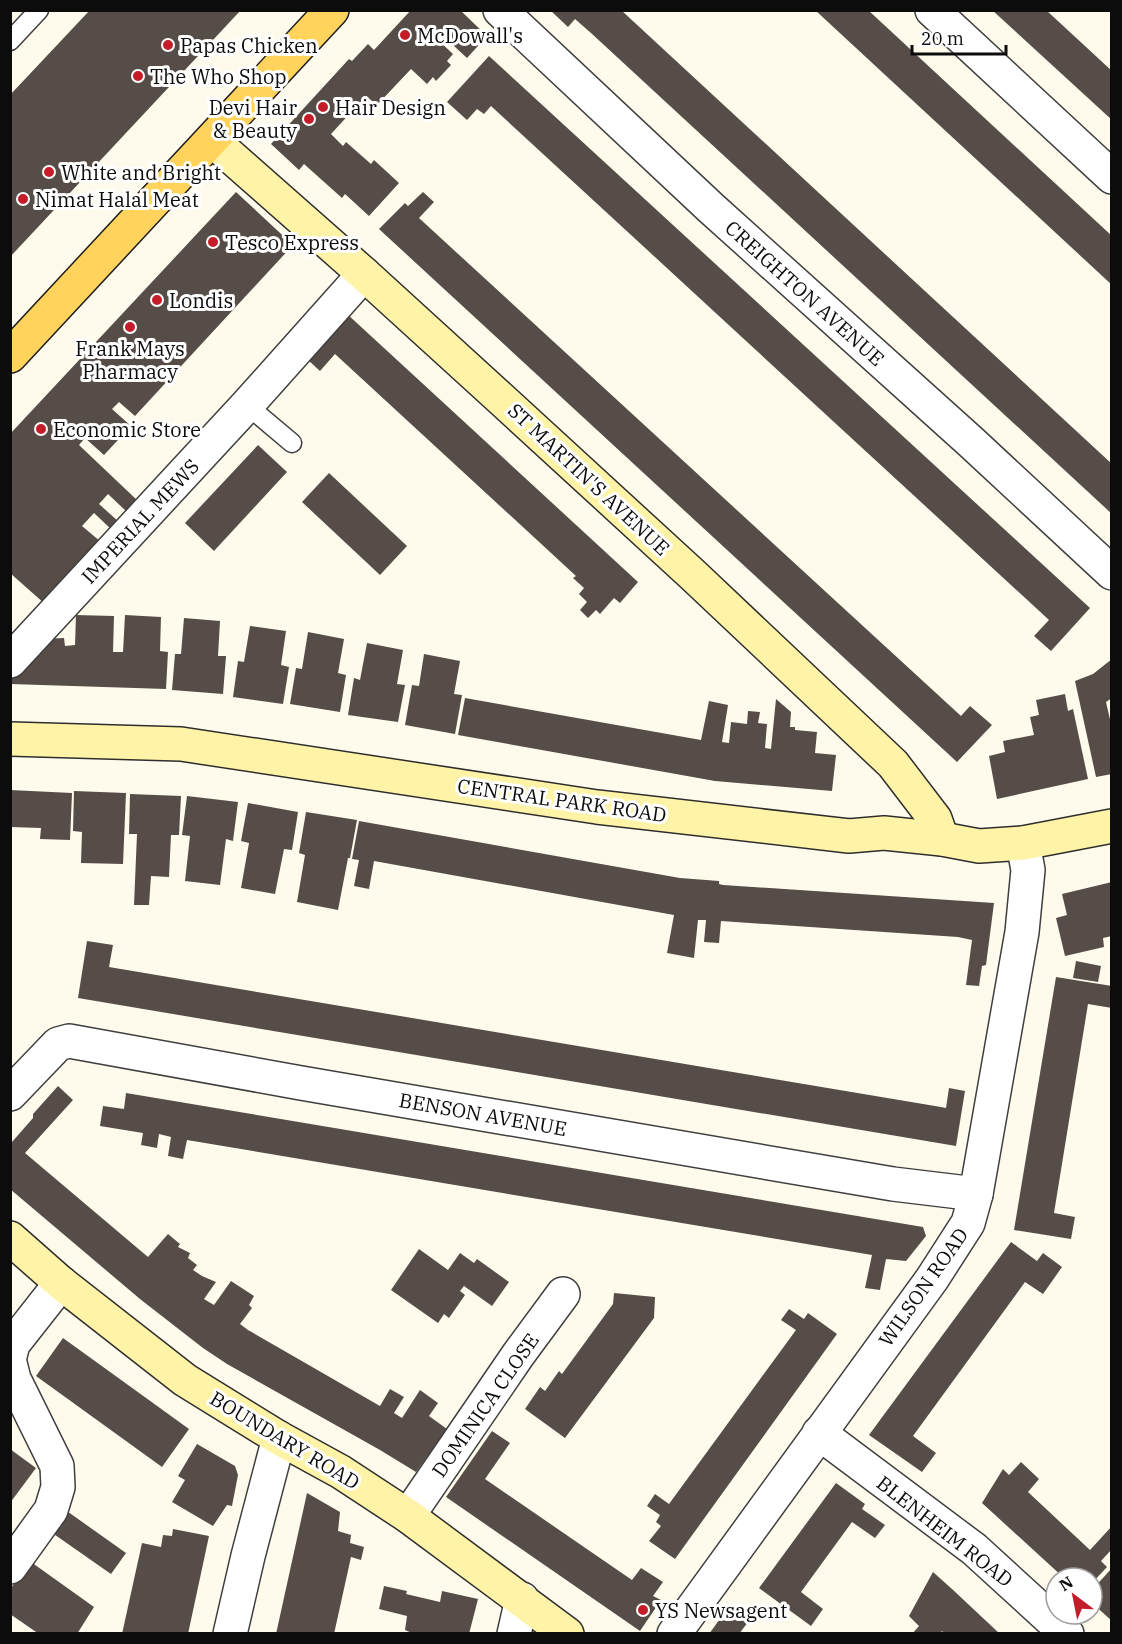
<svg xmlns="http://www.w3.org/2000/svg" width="1122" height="1644" viewBox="0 0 1122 1644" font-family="'IBM Plex Serif',serif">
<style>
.building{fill:#564d48}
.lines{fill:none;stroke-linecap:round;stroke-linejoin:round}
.lane-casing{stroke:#3f3f3f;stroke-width:21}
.street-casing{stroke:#3f3f3f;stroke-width:36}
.secondary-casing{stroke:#2e2e2e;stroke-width:36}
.primary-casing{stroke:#1d1d1d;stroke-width:36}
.lane{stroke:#fff;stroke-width:18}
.street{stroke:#fff;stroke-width:33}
.secondary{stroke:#fff3a7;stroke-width:33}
.primary{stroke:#ffd35c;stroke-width:33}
.poi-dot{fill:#c41d29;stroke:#fff;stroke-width:2}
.labels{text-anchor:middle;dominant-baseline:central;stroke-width:6;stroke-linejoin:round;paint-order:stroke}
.poi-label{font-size:20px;fill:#0c0c0c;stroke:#fff;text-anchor:start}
.street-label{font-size:20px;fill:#0c0c0c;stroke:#fff}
</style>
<rect width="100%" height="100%" fill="#fffbec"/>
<!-- building -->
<g class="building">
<polygon points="90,10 241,10 10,257 10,95"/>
<polygon points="411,10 460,10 487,36 467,58 442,35 438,40 453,54 447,61 451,65 436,81 433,77 427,84 411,69 377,105 366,96 331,134 343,146 346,142 371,164 374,160 399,183 369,216 345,194 342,198 304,164 299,170 271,144 349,59 352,61 368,44 374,50"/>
<polygon points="550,10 621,10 1112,464 1112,514 591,33 575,19 568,27"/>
<polygon points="815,10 868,10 1112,236 1112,285"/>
<polygon points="992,10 1046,10 1112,71 1112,120"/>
<polygon points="489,56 1090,608 1051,651 1034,636 1049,620 491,106 484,114 477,109 467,120 447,102"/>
<polygon points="236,192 293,245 135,416 119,402 112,409 131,426 104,455 85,438 79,445 138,501 127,512 108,494 99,504 119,522 112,530 94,513 82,526 101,542 45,604 10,573 10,434"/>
<polygon points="423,192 434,202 419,218 961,716 970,706 992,725 957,762 379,229 405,203 408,206"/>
<polygon points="346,313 638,582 620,603 614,598 600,614 596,610 588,618 580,610 587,602 579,594 584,588 573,578 576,576 335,354 320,371 308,360"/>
<polygon points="258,445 287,472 214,551 185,523"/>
<polygon points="329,473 407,546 380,575 302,502"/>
<polygon points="76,615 114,616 113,652 123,652 125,615 161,617 160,651 168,652 166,689 10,684 10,673 42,639 64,638 65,646 75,645"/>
<polygon points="184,618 220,621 218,656 226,656 223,694 172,690 175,654 181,654"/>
<polygon points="250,626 286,631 281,665 289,667 283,704 233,697 238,661 244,662"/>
<polygon points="308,632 344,639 338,673 346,675 340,712 290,704 296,668 302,669"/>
<polygon points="367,643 403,650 397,684 405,685 398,722 348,715 354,678 360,680"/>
<polygon points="424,654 460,661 454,694 462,695 455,734 405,725 412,685 419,686"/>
<polygon points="1112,659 1112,698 1106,702 1112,728 1112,774 1096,777 1075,681 1093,674"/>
<polygon points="1065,694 1068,711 1073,709 1088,779 997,799 989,756 1005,752 1003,741 1034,735 1030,717 1039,715 1036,700"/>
<polygon points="465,698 701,740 709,701 728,705 722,742 729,743 731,722 747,724 748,711 760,712 758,723 767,724 765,748 771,749 776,699 791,712 790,727 795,727 795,730 817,732 815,753 836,755 832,791 715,781 458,735"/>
<polygon points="10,790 72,793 70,840 40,839 41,828 10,827"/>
<polygon points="74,791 126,793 123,864 81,863 82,832 73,831"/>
<polygon points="130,794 181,796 179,835 171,835 169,877 151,876 149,905 134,905 137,834 129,834"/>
<polygon points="187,796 238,802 233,841 226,839 220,885 185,881 190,836 182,835"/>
<polygon points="248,803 298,812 292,850 284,849 275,894 241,888 249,843 241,841"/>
<polygon points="306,812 357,820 350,858 348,858 338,910 297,902 305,855 299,853"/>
<polygon points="359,821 680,878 719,881 719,884 723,885 994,903 986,965 982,966 979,986 966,985 972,940 958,937 721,921 719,943 704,942 706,920 698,920 694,958 667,953 674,915 374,861 369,889 354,886 359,860 352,859"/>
<polygon points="1112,882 1112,936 1103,938 1104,947 1065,956 1056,918 1067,915 1062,894"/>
<polygon points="87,941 113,945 109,967 941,1107 946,1108 949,1088 965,1091 956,1146 78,998"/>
<polygon points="1076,961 1101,966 1098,982 1073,978"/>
<polygon points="1056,977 1112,986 1112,1008 1088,1004 1054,1213 1075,1217 1071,1239 1014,1230"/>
<polygon points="58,1086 73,1100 25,1153 148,1257 168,1234 180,1244 178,1247 190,1253 188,1258 197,1265 193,1270 202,1276 216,1282 204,1299 214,1305 231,1281 254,1296 249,1305 252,1308 240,1324 248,1330 380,1406 390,1389 404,1397 394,1413 402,1418 420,1390 438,1403 429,1416 447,1429 416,1472 380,1450 227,1364 203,1348 140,1299 10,1189 10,1140 12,1142 33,1118 33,1114"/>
<polygon points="126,1093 923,1227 926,1236 906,1261 886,1259 880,1290 865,1288 872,1255 187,1140 183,1159 168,1156 171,1137 159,1134 157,1148 141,1145 143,1133 100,1126 103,1106 124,1109"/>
<polygon points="1011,1242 1037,1261 1043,1253 1062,1267 1043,1294 1025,1282 913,1436 936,1453 922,1472 869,1435"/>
<polygon points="419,1249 448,1270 460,1253 474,1263 477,1259 509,1282 492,1306 464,1286 460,1291 465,1295 449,1318 444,1314 438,1323 391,1290"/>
<polygon points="614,1293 655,1297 654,1318 565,1438 525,1409 540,1387 545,1391 559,1371 562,1374 613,1304"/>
<polygon points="789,1309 804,1319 808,1313 837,1334 675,1559 649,1541 661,1526 656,1522 660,1515 647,1506 655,1494 669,1504 796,1330 781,1320"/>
<polygon points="63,1338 189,1429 162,1467 36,1376"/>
<polygon points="492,1431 510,1443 485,1479 632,1580 641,1568 663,1582 653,1596 661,1600 640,1631 446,1497"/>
<polygon points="197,1444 235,1466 238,1475 232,1506 227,1505 213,1526 172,1502 185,1480 178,1476"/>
<polygon points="10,1449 36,1468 10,1503"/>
<polygon points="1021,1462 1039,1479 1028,1492 1090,1550 1112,1526 1112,1549 1101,1561 1107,1567 1092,1583 1092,1578 1064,1578 982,1503 1003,1469 1009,1475"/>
<polygon points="836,1483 865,1504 862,1509 885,1525 875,1538 852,1522 801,1592 823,1609 811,1626 759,1588"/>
<polygon points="307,1493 340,1512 338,1531 351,1535 350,1543 364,1547 361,1560 351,1557 334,1634 276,1634"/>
<polygon points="64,1509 126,1553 111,1574 48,1530"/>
<polygon points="173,1529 209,1536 188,1634 122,1634 142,1543 161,1547 163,1535 172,1536"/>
<polygon points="31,1562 94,1607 77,1634 39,1634 10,1614 10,1589"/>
<polygon points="1112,1568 1112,1621 1092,1603 1092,1590"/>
<polygon points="933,1572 952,1589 1000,1634 945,1634 942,1631 940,1634 912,1634 919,1626 909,1616"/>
<polygon points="384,1586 407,1591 406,1594 440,1602 442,1591 478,1599 469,1634 414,1634 405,1630 407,1616 379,1609"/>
<polygon points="727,1609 748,1622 739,1634 709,1634"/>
</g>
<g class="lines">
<!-- lane casing -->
<g class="lane-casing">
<g id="lane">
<polyline points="10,41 39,10"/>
<polyline points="247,405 292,443"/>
</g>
</g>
<!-- street casing -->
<g class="street-casing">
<g id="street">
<polyline points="500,10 711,208 971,442 1112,573"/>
<polyline points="932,10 1112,177"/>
<polyline points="10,661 247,405 364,274"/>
<polyline points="10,1094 58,1044 69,1041 301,1083 893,1184 976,1194"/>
<polyline points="10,1356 13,1344 61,1283"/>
<polyline points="10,1363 14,1379 57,1466 58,1487 51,1510 10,1567"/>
<polyline points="819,1433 974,1549 1067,1634"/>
<polyline points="408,1516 518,1355 563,1294"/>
<polyline points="230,1634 248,1556 279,1438"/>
<polyline points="514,1634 522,1599"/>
<polyline points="674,1634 932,1279 968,1223 976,1194 1022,932 1028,870 1023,843"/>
</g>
</g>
<!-- secondary casing -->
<g class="secondary-casing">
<g id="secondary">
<polyline points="212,140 364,274 499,397 693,575 893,764 935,819 942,839"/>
<polyline points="10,739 181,744 597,807 849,836 884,833 942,839 979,846 1023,843 1112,826"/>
<polyline points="10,1238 61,1283 185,1380 279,1438 341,1472 408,1516 567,1634"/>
</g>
</g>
<!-- primary casing -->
<g class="primary-casing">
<polyline id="primary" points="10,356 332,10"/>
</g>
<!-- lane -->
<use href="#lane" class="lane"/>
<!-- street -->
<use href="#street" class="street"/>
<!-- secondary -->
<use href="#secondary" class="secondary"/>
<!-- primary -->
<use href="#primary" class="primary"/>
</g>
<!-- markers -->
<g class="poi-dot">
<circle cx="405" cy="35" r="6"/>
<circle cx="168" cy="45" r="6"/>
<circle cx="138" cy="76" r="6"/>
<circle cx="323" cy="107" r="6"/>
<circle cx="309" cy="119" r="6"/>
<circle cx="49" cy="172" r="6"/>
<circle cx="23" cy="199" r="6"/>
<circle cx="213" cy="242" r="6"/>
<circle cx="157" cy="300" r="6"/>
<circle cx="130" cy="327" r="6"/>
<circle cx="41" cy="429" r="6"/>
<circle cx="643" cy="1610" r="6"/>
</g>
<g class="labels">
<!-- poi labels -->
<g class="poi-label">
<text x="417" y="35">McDowall's</text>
<text x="180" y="45">Papas Chicken</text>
<text x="150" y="76">The Who Shop</text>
<text x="297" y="107" text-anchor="end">Devi Hair<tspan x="297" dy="23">&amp; Beauty</tspan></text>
<text x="335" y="107">Hair Design</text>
<text x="61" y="172">White and Bright</text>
<text x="35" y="199">Nimat Halal Meat</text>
<text x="225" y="242">Tesco Express</text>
<text x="169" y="300">Londis</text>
<text x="130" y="348" text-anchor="middle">Frank Mays<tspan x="130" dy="23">Pharmacy</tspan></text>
<text x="53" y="429">Economic Store</text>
<text x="655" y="1610">YS Newsagent</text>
</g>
<!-- street labels -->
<g class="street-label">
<text transform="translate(805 293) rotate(42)">CREIGHTON AVENUE</text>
<text transform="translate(589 479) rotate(43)">ST MARTIN'S AVENUE</text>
<text transform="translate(140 521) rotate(-47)">IMPERIAL MEWS</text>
<text transform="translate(562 800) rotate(8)">CENTRAL PARK ROAD</text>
<text transform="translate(483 1114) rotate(10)">BENSON AVENUE</text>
<text transform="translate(923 1287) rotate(-55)">WILSON ROAD</text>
<text transform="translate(485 1405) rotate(-55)">DOMINICA CLOSE</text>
<text transform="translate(285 1440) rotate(31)">BOUNDARY ROAD</text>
<text transform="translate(945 1531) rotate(38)">BLENHEIM ROAD</text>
</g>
</g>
<!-- border -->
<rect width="1122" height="1644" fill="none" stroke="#0c0c0c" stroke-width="24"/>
<!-- north arrow -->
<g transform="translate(1074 1596) rotate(328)"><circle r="28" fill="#ffffff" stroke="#9e9e9e" stroke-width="1.5"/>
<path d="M0-4.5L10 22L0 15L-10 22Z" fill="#c41d29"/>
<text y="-9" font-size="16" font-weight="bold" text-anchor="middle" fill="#0c0c0c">N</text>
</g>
<!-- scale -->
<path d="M912 45v9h94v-9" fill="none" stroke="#0c0c0c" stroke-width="3"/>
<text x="921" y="45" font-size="18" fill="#0c0c0c" stroke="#ffffff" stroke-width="4.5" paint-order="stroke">20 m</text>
</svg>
